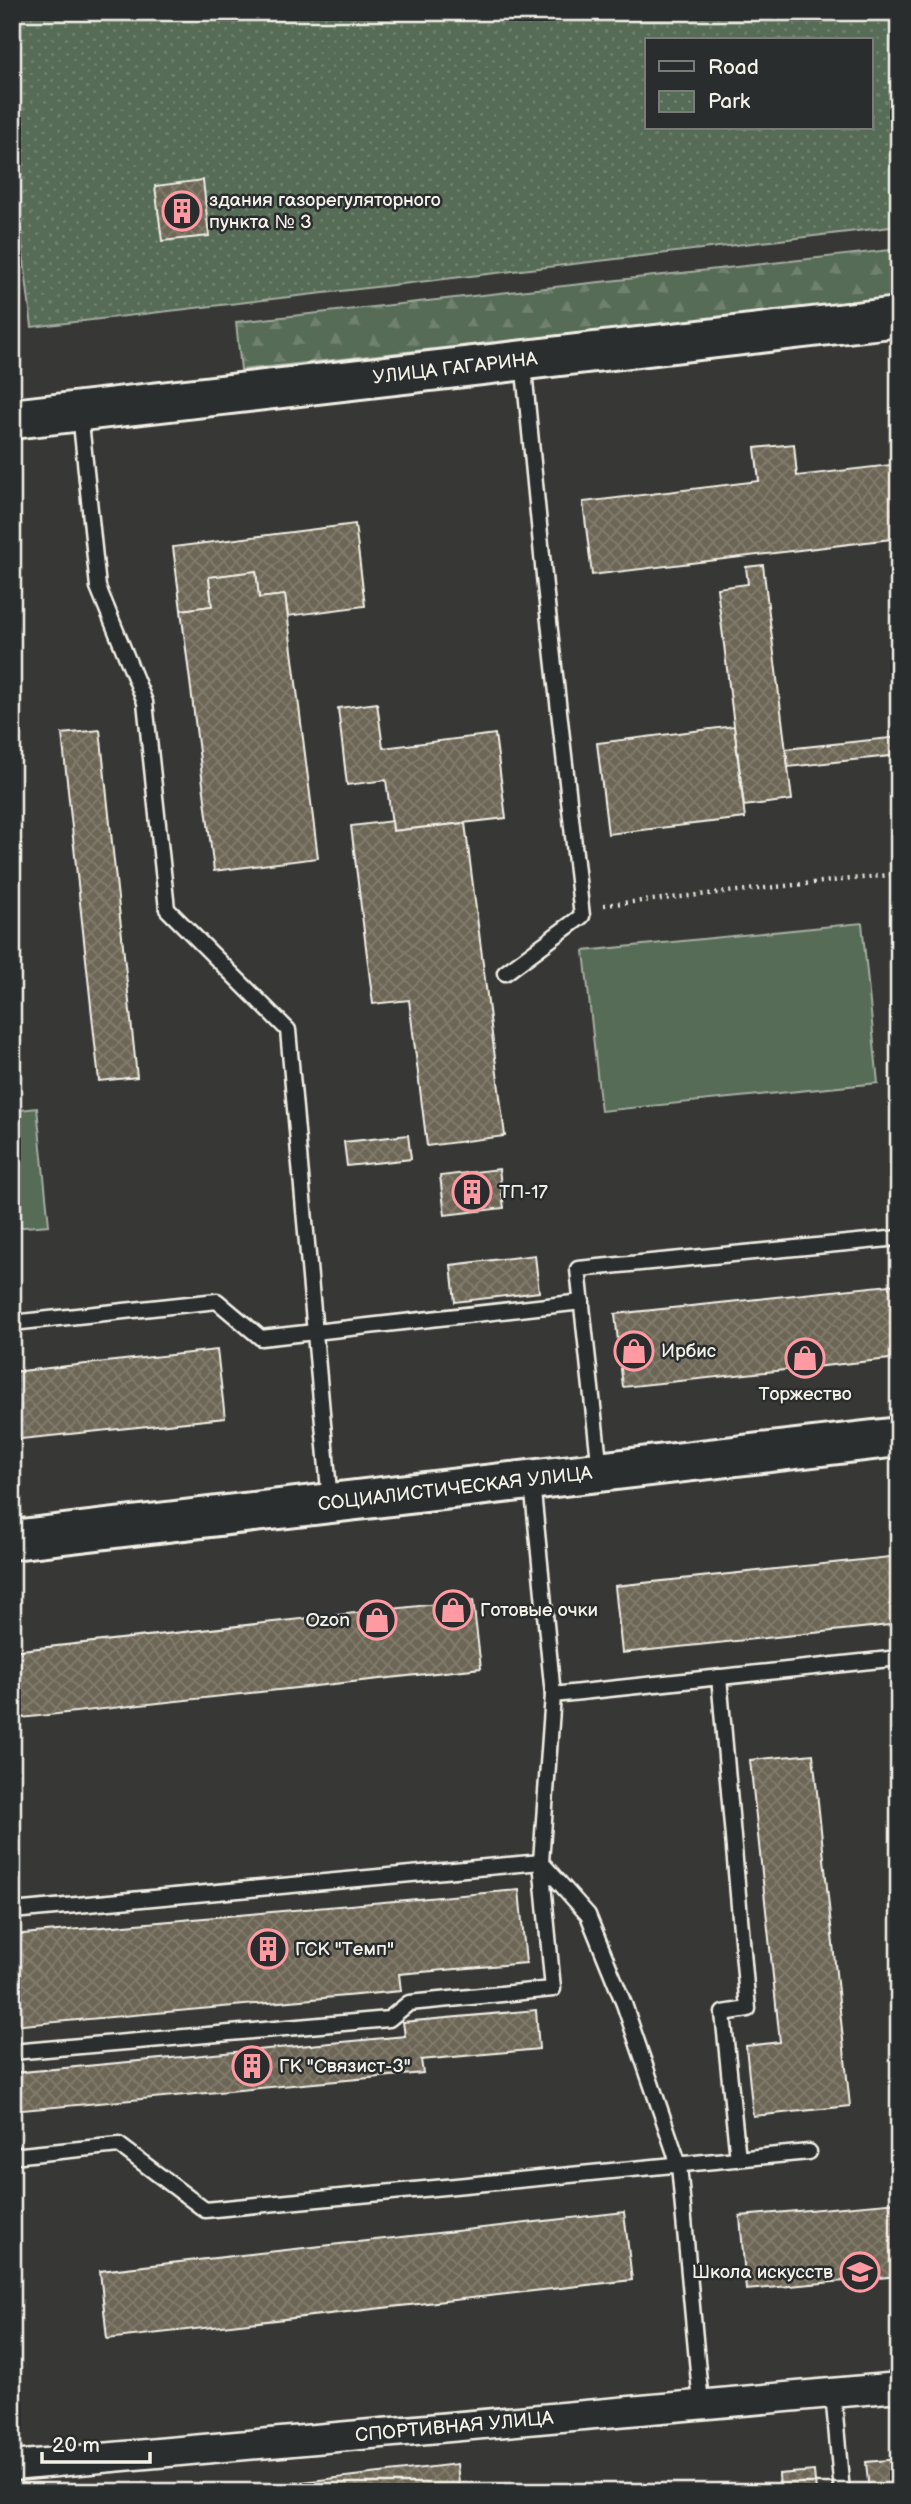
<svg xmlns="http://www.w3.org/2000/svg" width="911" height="2504" viewBox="0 0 911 2504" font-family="'Balsamiq Sans',sans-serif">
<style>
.forest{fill:url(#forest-firs);stroke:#a6aea0;stroke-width:2}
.park{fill:url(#park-dots);stroke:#a6aea0;stroke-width:2;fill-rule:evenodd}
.garden{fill:#576c57;stroke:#a6aea0;stroke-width:2}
.building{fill:url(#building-cross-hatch);stroke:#f4f1e8;stroke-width:2}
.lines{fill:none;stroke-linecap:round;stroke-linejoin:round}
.service-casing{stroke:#f4f1e8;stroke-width:19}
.minor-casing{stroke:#f4f1e8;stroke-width:33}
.secondary-casing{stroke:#f4f1e8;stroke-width:44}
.path{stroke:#f4f1e8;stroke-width:4.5;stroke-dasharray:2 5;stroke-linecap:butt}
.service{stroke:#2a2d2e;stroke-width:14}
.minor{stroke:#2a2d2e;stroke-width:28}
.secondary{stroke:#2a2d2e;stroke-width:38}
.labels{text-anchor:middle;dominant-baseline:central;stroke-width:5;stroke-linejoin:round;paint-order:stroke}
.poi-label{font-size:19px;fill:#f4f1e8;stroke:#2a2d2e;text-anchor:start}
.street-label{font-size:19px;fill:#f4f1e8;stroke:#2a2d2e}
</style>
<defs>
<pattern id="forest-firs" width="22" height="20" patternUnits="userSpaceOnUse" patternTransform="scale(1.75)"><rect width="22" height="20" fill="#576c57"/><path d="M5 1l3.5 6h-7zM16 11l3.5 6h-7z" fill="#70816f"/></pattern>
<pattern id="park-dots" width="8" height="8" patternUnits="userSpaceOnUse" patternTransform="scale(1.75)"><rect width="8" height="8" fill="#576c57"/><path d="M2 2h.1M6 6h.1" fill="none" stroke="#70816f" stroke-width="1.8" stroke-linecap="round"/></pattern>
<pattern id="building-cross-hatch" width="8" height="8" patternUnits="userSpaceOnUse" patternTransform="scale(1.75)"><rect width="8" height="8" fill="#6d6656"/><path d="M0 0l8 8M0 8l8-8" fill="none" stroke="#827c6e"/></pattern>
</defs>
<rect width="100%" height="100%" fill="#373836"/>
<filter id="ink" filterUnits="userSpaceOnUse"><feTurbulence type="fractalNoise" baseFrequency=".0143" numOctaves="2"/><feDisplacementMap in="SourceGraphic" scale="14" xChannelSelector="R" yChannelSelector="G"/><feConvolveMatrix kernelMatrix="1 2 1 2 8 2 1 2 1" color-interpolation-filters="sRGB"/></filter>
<g filter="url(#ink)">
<!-- forest -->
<polygon class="forest" points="899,249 899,298 241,370 236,322"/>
<!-- park -->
<path class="park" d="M12,12H899V226L32,327L17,204L12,203ZM647,40H871V128H647Z"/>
<!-- garden -->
<g class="garden">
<polygon points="862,923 878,1083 601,1111 584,951"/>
<polygon points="37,1108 49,1225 12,1228 12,1111"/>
</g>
<!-- building -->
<g class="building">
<polygon points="203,180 209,236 162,241 155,186"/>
<polygon points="794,444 797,476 899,464 899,538 592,575 583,502 759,481 755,448"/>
<polygon points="355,524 365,606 288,616 285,595 259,598 256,571 209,577 212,606 181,610 173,547"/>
<polygon points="763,565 792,800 744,806 717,588 748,584 746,567"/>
<polygon points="256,571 259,598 285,595 318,858 214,871 181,610 212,606 209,577"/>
<polygon points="377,703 383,748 495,734 506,818 393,831 386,780 347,785 338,708"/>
<polygon points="734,726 745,818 608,834 597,743"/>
<polygon points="100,730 137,1077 99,1081 62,734"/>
<polygon points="899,737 899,755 788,767 786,749"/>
<polygon points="392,821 393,831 465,823 505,1136 427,1146 409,1000 373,1004 351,826"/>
<polygon points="408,1135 411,1159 347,1166 344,1142"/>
<polygon points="499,1169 504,1208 445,1215 440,1176"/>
<polygon points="535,1255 539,1292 455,1302 451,1265"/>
<polygon points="899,1284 899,1358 623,1387 615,1314"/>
<polygon points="217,1350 225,1418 12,1440 12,1372"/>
<polygon points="899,1556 899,1624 622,1653 615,1586"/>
<polygon points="473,1600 481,1668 12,1719 12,1651"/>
<polygon points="813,1754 850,2106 753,2116 746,2046 780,2042 750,1760"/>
<polygon points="519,1890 526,1963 399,1974 401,1991 12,2026 12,1935"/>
<polygon points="536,2010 539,2049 421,2060 423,2073 12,2111 12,2073 405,2036 403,2022"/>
<polygon points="899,2202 899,2276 746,2290 740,2216"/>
<polygon points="624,2212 632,2280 107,2339 100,2271"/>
<polygon points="899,2459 899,2492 869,2492 866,2462"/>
<polygon points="457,2464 460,2492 215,2492"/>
<polygon points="814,2471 816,2492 780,2492 779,2474"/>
</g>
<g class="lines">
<!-- service casing -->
<g class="service-casing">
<g id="service">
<polyline points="80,413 98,587 145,702 167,909 288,1030 330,1502"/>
<polyline points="505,973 582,916 545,586 523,360"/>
<polyline points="12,1323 217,1301 261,1338 582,1302"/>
<polyline points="600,1470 578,1269 899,1238"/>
<polyline points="532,1482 553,1695 541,1862 588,1915 624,2004 679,2165 701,2404"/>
<polyline points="719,1677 748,2009 723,2013 738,2159"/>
<polyline points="553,1695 899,1658"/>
<polyline points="12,1911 541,1862 553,1989 409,2003 389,2019 12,2052"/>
<polyline points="12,2156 119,2145 205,2210 809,2152"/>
<polyline points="833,2393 842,2492"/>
</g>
</g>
<!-- minor casing -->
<g class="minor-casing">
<g id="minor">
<path id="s1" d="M12,2466L899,2387"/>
</g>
</g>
<!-- secondary casing -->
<g class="secondary-casing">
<g id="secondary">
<path id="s2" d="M12,419L899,317"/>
<path id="s3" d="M12,1540L899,1437"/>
</g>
</g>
<!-- path -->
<polyline class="path" points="604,905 899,874"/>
<!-- service -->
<use href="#service" class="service"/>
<!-- minor -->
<use href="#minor" class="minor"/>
<!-- secondary -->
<use href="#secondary" class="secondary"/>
</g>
</g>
<!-- icons -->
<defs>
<g id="building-ring" transform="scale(2.0125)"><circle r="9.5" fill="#2a2d2e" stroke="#ff9aa2" stroke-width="1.5"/><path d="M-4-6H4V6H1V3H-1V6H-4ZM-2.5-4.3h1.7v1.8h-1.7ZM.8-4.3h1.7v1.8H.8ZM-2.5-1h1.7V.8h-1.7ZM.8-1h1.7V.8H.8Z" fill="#ff9aa2"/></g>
<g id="shop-ring" transform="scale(2.0125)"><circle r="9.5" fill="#2a2d2e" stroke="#ff9aa2" stroke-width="1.5"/><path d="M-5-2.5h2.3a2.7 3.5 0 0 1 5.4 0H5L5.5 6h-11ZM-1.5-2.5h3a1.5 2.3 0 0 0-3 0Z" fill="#ff9aa2"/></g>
<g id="school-ring" transform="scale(2.0125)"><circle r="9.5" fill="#2a2d2e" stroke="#ff9aa2" stroke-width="1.5"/><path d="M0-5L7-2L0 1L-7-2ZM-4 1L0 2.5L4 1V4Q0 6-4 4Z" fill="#ff9aa2"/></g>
</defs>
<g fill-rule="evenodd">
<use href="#building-ring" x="182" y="211"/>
<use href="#building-ring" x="472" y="1192"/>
<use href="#shop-ring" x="634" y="1351"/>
<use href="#shop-ring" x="805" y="1358"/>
<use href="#shop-ring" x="453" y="1610"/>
<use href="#shop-ring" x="377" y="1620"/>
<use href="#building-ring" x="268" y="1949"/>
<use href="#building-ring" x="252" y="2066"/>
<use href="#school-ring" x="860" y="2272"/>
</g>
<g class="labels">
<!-- poi labels -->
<g class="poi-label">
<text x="209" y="200">здания газорегуляторного<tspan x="209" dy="22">пункта № 3</tspan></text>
<text x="499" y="1192">ТП-17</text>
<text x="661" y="1351">Ирбис</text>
<text x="805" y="1394" text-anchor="middle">Торжество</text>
<text x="480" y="1610">Готовые очки</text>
<text x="350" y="1620" text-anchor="end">Ozon</text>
<text x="295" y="1949">ГСК "Темп"</text>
<text x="279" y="2066">ГК "Связист-3"</text>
<text x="833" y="2272" text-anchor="end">Школа искусств</text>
</g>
<!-- street labels -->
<g class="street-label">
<text stroke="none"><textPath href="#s2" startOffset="446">УЛИЦА ГАГАРИНА</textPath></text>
<text stroke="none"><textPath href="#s3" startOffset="446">СОЦИАЛИСТИЧЕСКАЯ УЛИЦА</textPath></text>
<text stroke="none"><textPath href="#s1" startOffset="444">СПОРТИВНАЯ УЛИЦА</textPath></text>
</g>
</g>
<!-- margin -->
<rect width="911" height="2504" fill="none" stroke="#2a2d2e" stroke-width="42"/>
<rect x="21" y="21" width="869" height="2462" fill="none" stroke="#f4f1e8" stroke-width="2.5" filter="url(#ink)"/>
<!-- legend -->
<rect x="645" y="38" width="228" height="91" fill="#2a2d2e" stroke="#7b7b78" stroke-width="2"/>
<rect x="659" y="61" width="35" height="10" fill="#2a2d2e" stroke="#7b7b78" stroke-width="2"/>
<text x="708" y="74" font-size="21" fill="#f4f1e8">Road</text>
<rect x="659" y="91" width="35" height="21" fill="url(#park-dots)" stroke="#7b7b78" stroke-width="2"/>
<text x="708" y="108" font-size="21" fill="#f4f1e8">Park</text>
<!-- scale -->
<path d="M42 2452v10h108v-10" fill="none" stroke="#f4f1e8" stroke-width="3.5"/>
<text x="52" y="2452" font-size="21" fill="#f4f1e8" stroke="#2a2d2e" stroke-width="5" paint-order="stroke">20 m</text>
</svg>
